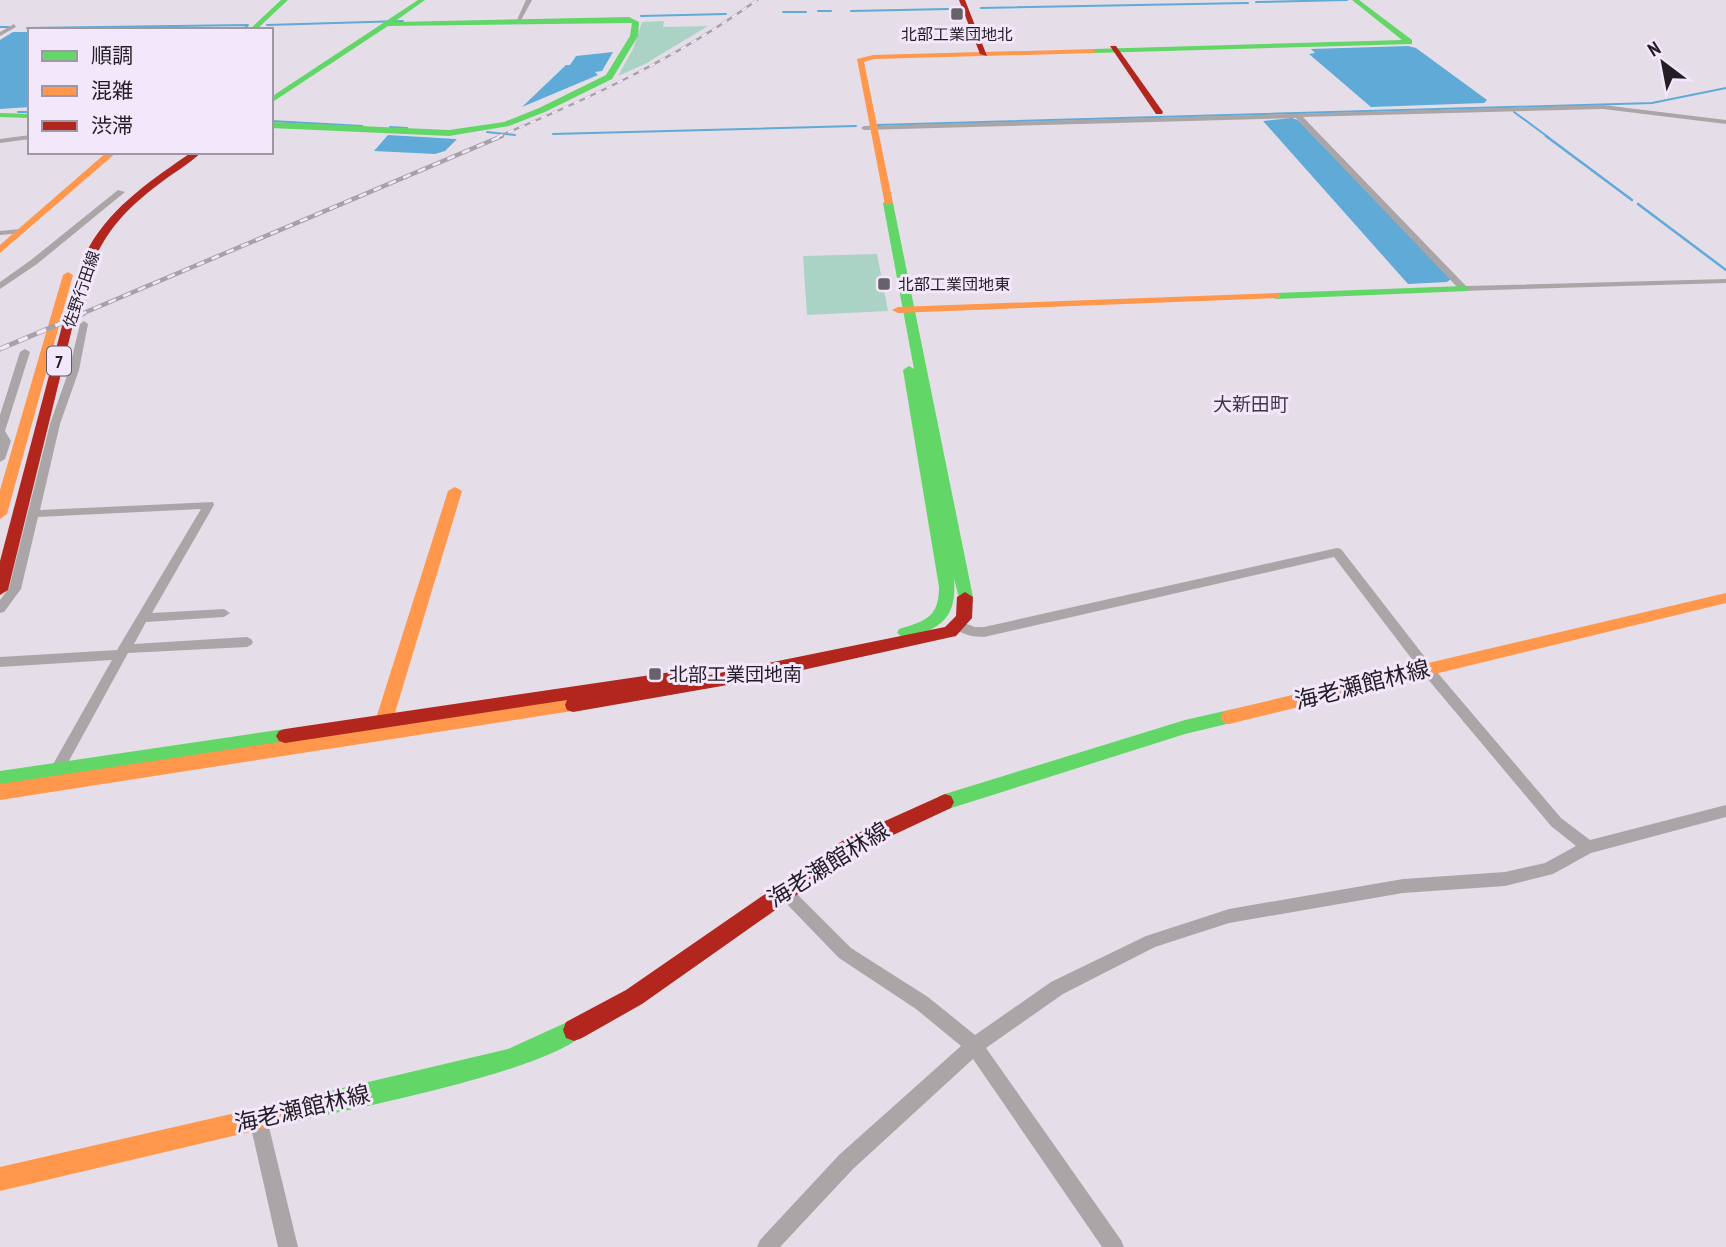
<svg xmlns="http://www.w3.org/2000/svg" width="1726" height="1247" viewBox="0 0 1726 1247" font-family="'PT Sans Narrow','Noto Sans JP',sans-serif">
<style>
.green{fill:#abd3c5}
.water{fill:#5faad6}
.lines{fill:none;stroke-linecap:round;stroke-linejoin:round}
.stream-far1{stroke:#5faad6;stroke-width:2}
.stream{stroke:#5faad6;stroke-width:2.5}
.street{fill:#aaa6a8;fill-rule:evenodd}
.fast{fill:#63d668;fill-rule:evenodd}
.slow{fill:#ff974d;fill-rule:evenodd}
.jam{fill:#b3261e;fill-rule:evenodd}
.rail-far2-casing{stroke:#a7a2a8;stroke-width:2.5}
.rail-far1-casing{stroke:#a7a2a8;stroke-width:4.5}
.rail-casing{stroke:#a7a2a8;stroke-width:5}
.rail-far2{stroke:#f3e7fb;stroke-width:2;stroke-dasharray:6;stroke-linecap:butt}
.rail-far1{stroke:#f3e7fb;stroke-width:2.5;stroke-dasharray:8;stroke-linecap:butt}
.rail{stroke:#f3e7fb;stroke-width:3.5;stroke-dasharray:10;stroke-linecap:butt}
.poi-dot{fill:#67616a;stroke:#f3e7fb;stroke-width:2.5}
.labels{text-anchor:middle;dominant-baseline:central;stroke-width:6;stroke-linejoin:round;paint-order:stroke}
.far-poi-label{font-size:16px;fill:#231e25;stroke:#f3e7fb}
.far-street-label{font-size:16px;fill:#231e25;stroke:#f3e7fb}
.shield{fill:#f3e7fb;stroke:#615a65;stroke-width:2}
.shield-label{font-size:18px;font-weight:bold;fill:#231e25}
.far-quarter-label{font-size:19px;fill:#403746;stroke:#f3e7fb}
.poi-label{font-size:19px;fill:#231e25;stroke:#f3e7fb;text-anchor:start}
.near-street-label{font-size:23px;fill:#231e25;stroke:#f3e7fb}
</style>
<rect width="100%" height="100%" fill="#e5dee9"/>
<!-- green -->
<g class="green">
<polygon points="664,21 663,27 708,26 645,64 618,76 633,49 642,22"/>
<polygon points="877,254 888,311 807,315 803,256"/>
</g>
<!-- water -->
<g class="water">
<polygon points="13,32 30,32 30,107 0,109 0,40"/>
<polygon points="1408,46 1416,48 1487,100 1484,103 1371,107 1309,54 1315,53 1311,49"/>
<polygon points="613,52 602,71 595,72 598,75 522,107 566,65 570,65 576,56"/>
<polygon points="1292,118 1298,120 1451,279 1447,282 1408,284 1263,121"/>
<polygon points="388,135 456,139 457,139 445,151 435,154 374,151"/>
</g>
<g class="lines">
<!-- stream-far1 -->
<g class="stream-far1">
<polyline points="1256,2 1347,0"/>
<polyline points="981,8 1248,3"/>
<polyline points="818,11 831,11"/>
<polyline points="851,11 948,9"/>
<polyline points="783,12 806,12"/>
<polyline points="641,16 726,14"/>
<polyline points="267,25 403,21"/>
<polyline points="0,27 9,27"/>
<polyline points="27,28 248,25 243,30"/>
<polyline points="18,112 30,112"/>
<polyline points="1514,112 1548,137"/>
<polyline points="271,121 362,126"/>
<polyline points="877,125 1652,103 1726,88"/>
<polyline points="390,127 407,128"/>
<polyline points="487,132 515,135"/>
<polyline points="553,134 856,126"/>
</g>
<!-- stream -->
<g class="stream">
<polyline points="1546,136 1632,200"/>
<polyline points="1638,204 1726,270"/>
</g>
<!-- street -->
<g class="street">
<polygon points="526,0 532,0 520,22 516,22"/>
<polygon points="14,24 16,27 0,36 0,32"/>
<polygon points="1603,105 1726,120 1726,124 1603,109 1303,117 1466,286 1726,279 1726,283 1461,291 1296,118 864,130 861,128 864,126"/>
<polygon points="30,135 30,139 0,143 0,139"/>
<polygon points="118,190 125,192 37,264 0,289 0,282 31,260"/>
<polygon points="20,229 24,231 23,233 0,235 0,231"/>
<polygon points="84,321 88,324 79,370 60,424 40,510 213,502 214,505 152,613 224,609 230,613 224,617 146,622 134,644 247,637 251,639 253,642 251,645 247,647 128,653 59,779 54,781 49,779 47,775 112,660 0,667 0,657 117,650 201,509 38,517 21,589 4,612 0,613 0,600 9,588 50,424 69,370 80,324"/>
<polygon points="25,349 30,352 5,431 11,441 5,459 0,462 0,415 20,352"/>
<path d="M1337,548L1341,549L1431,665L1561,818L1590,840L1726,805V817L1591,853L1553,874L1505,886L1403,893L1229,923L1155,947L1063,994L986,1048L1121,1240L1124,1247H1102L973,1059L853,1169L780,1247H757L760,1240L839,1155L961,1046L916,1009L839,958L779,896L776,891L779,886L784,884L789,886L851,948L928,997L975,1035L1051,982L1146,936L1229,909L1403,879L1505,872L1545,863L1576,846L1551,826L1421,671L1334,557L984,637C973,637 959,634 952,626L958,621L975,627H984Z"/>
<polygon points="258,1110 264,1113 267,1119 298,1247 278,1247 249,1119 252,1113"/>
</g>
<!-- fast -->
<g class="fast">
<polygon points="281,0 288,0 256,30 249,30"/>
<polygon points="418,0 425,0 394,22 629,17 639,22 638,36 612,79 545,112 509,126 449,136 271,128 271,122 449,130 504,122 539,108 606,75 630,36 632,23 388,26 271,103 271,97"/>
<polygon points="1352,0 1359,0 1412,40 1412,44 1094,53 1090,51 1094,49 1402,40"/>
<polygon points="0,113 30,114 30,118 0,117"/>
<path d="M888,200L893,203L973,597L965,602L960,601L954,579C957,620 940,628 905,639L897,633L899,629C926,621 939,617 939,587L903,370L909,366L914,369L883,203Z"/>
<polygon points="1464,286 1468,287 1468,291 1276,299 1271,296 1276,293"/>
<polygon points="1229,710 1235,712 1238,717 1235,722 1185,734 945,810 939,808 936,802 939,796 945,794 1185,720"/>
<polygon points="285,729 291,731 294,736 291,741 285,743 0,787 0,771"/>
<path d="M574,1019L582,1022L585,1030C569,1068 324,1115 275,1126L267,1123L264,1115L267,1107L275,1104L508,1049Z"/>
</g>
<!-- slow -->
<g class="slow">
<polygon points="1097,49 1094,53 874,59 864,62 893,203 885,205 857,59 873,55"/>
<polygon points="107,152 117,152 0,253 0,245"/>
<polygon points="68,272 73,275 7,514 0,519 0,490 63,275"/>
<polygon points="1276,293 1280,294 1280,298 898,313 892,310 898,307"/>
<polygon points="455,487 462,491 391,726 573,698 579,700 581,705 579,710 0,800 0,784 373,728 448,491"/>
<polygon points="1726,593 1726,603 1229,724 1223,722 1220,717 1223,712 1229,710"/>
<polygon points="275,1104 283,1107 286,1115 283,1123 275,1126 0,1191 0,1167"/>
</g>
<!-- jam -->
<g class="jam">
<polygon points="959,0 965,0 987,56 980,54"/>
<polygon points="1110,46 1116,46 1163,112 1162,114 1156,114"/>
<path d="M192,152H202C189,164 173,173 159,184C114,218 100,241 81,292L8,590L0,595V561L71,292C76,277 81,261 89,247C113,205 153,179 192,152Z"/>
<polygon points="965,592 973,597 972,618 956,636 762,679 573,712 567,710 565,705 567,700 285,743 279,741 276,736 279,731 285,729 678,671 684,673 686,677 685,680 945,627 956,616 957,597"/>
<polygon points="945,794 951,796 954,802 951,808 859,851 642,1004 582,1038 574,1041 566,1038 563,1030 566,1022 626,990 845,839"/>
</g>
<!-- rail-far2 casing -->
<g class="rail-far2-casing">
<path id="rail-far2" d="M497,137C588,99 677,58 757,0"/>
</g>
<!-- rail-far1 casing -->
<g class="rail-far1-casing">
<polyline id="rail-far1" points="79,315 502,136"/>
</g>
<!-- rail casing -->
<g class="rail-casing">
<polyline id="rail" points="0,349 83,314"/>
</g>
<!-- rail-far2 -->
<use href="#rail-far2" class="rail-far2"/>
<!-- rail-far1 -->
<use href="#rail-far1" class="rail-far1"/>
<!-- rail -->
<use href="#rail" class="rail"/>
</g>
<!-- markers -->
<g class="poi-dot">
<rect x="950" y="7" width="14" height="14" rx="3.5"/>
<rect x="877" y="277" width="14" height="14" rx="3.5"/>
<rect x="648" y="667" width="14" height="14" rx="3.5"/>
</g>
<g class="labels">
<!-- far-poi labels -->
<g class="far-poi-label">
<text x="957" y="34">北部工業団地北</text>
<text x="898" y="284" text-anchor="start">北部工業団地東</text>
</g>
<!-- far-street labels -->
<g class="far-street-label">
<text transform="translate(81 289) rotate(-71)">佐野行田線</text>
</g>
<!-- shield labels -->
<rect class="shield" x="47" y="346.5" width="24" height="29" rx="5"/>
<g class="shield-label">
<text x="59" y="361">7</text>
</g>
<!-- far-quarter labels -->
<g class="far-quarter-label">
<text x="1251" y="404">大新田町</text>
</g>
<!-- poi labels -->
<g class="poi-label">
<text x="669" y="674">北部工業団地南</text>
</g>
<!-- near-street labels -->
<g class="near-street-label">
<text transform="translate(1362 684) rotate(-14)">海老瀬館林線</text>
<text transform="translate(828 864) rotate(-32)">海老瀬館林線</text>
<text transform="translate(302 1108) rotate(-13)">海老瀬館林線</text>
</g>
</g>
<!-- legend -->
<rect x="28" y="28" width="245" height="126" fill="#f3e7fb" stroke="#a097a5" stroke-width="2"/>
<rect x="42" y="51" width="35" height="10" fill="#63d668" stroke="#a097a5" stroke-width="2"/>
<text x="91" y="63" font-size="21" fill="#231e25">順調</text>
<rect x="42" y="86" width="35" height="10" fill="#ff974d" stroke="#a097a5" stroke-width="2"/>
<text x="91" y="98" font-size="21" fill="#231e25">混雑</text>
<rect x="42" y="121" width="35" height="10" fill="#b3261e" stroke="#a097a5" stroke-width="2"/>
<text x="91" y="133" font-size="21" fill="#231e25">渋滞</text>
<!-- north arrow -->
<g transform="translate(1663 63) rotate(328)" stroke="#f3e7fb" stroke-width="5" paint-order="stroke">
<path d="M0-5L12 26L0 18L-12 26Z" fill="#231e25"/>
<text y="-10" font-size="19" font-weight="bold" text-anchor="middle" fill="#231e25">N</text>
</g>
</svg>
